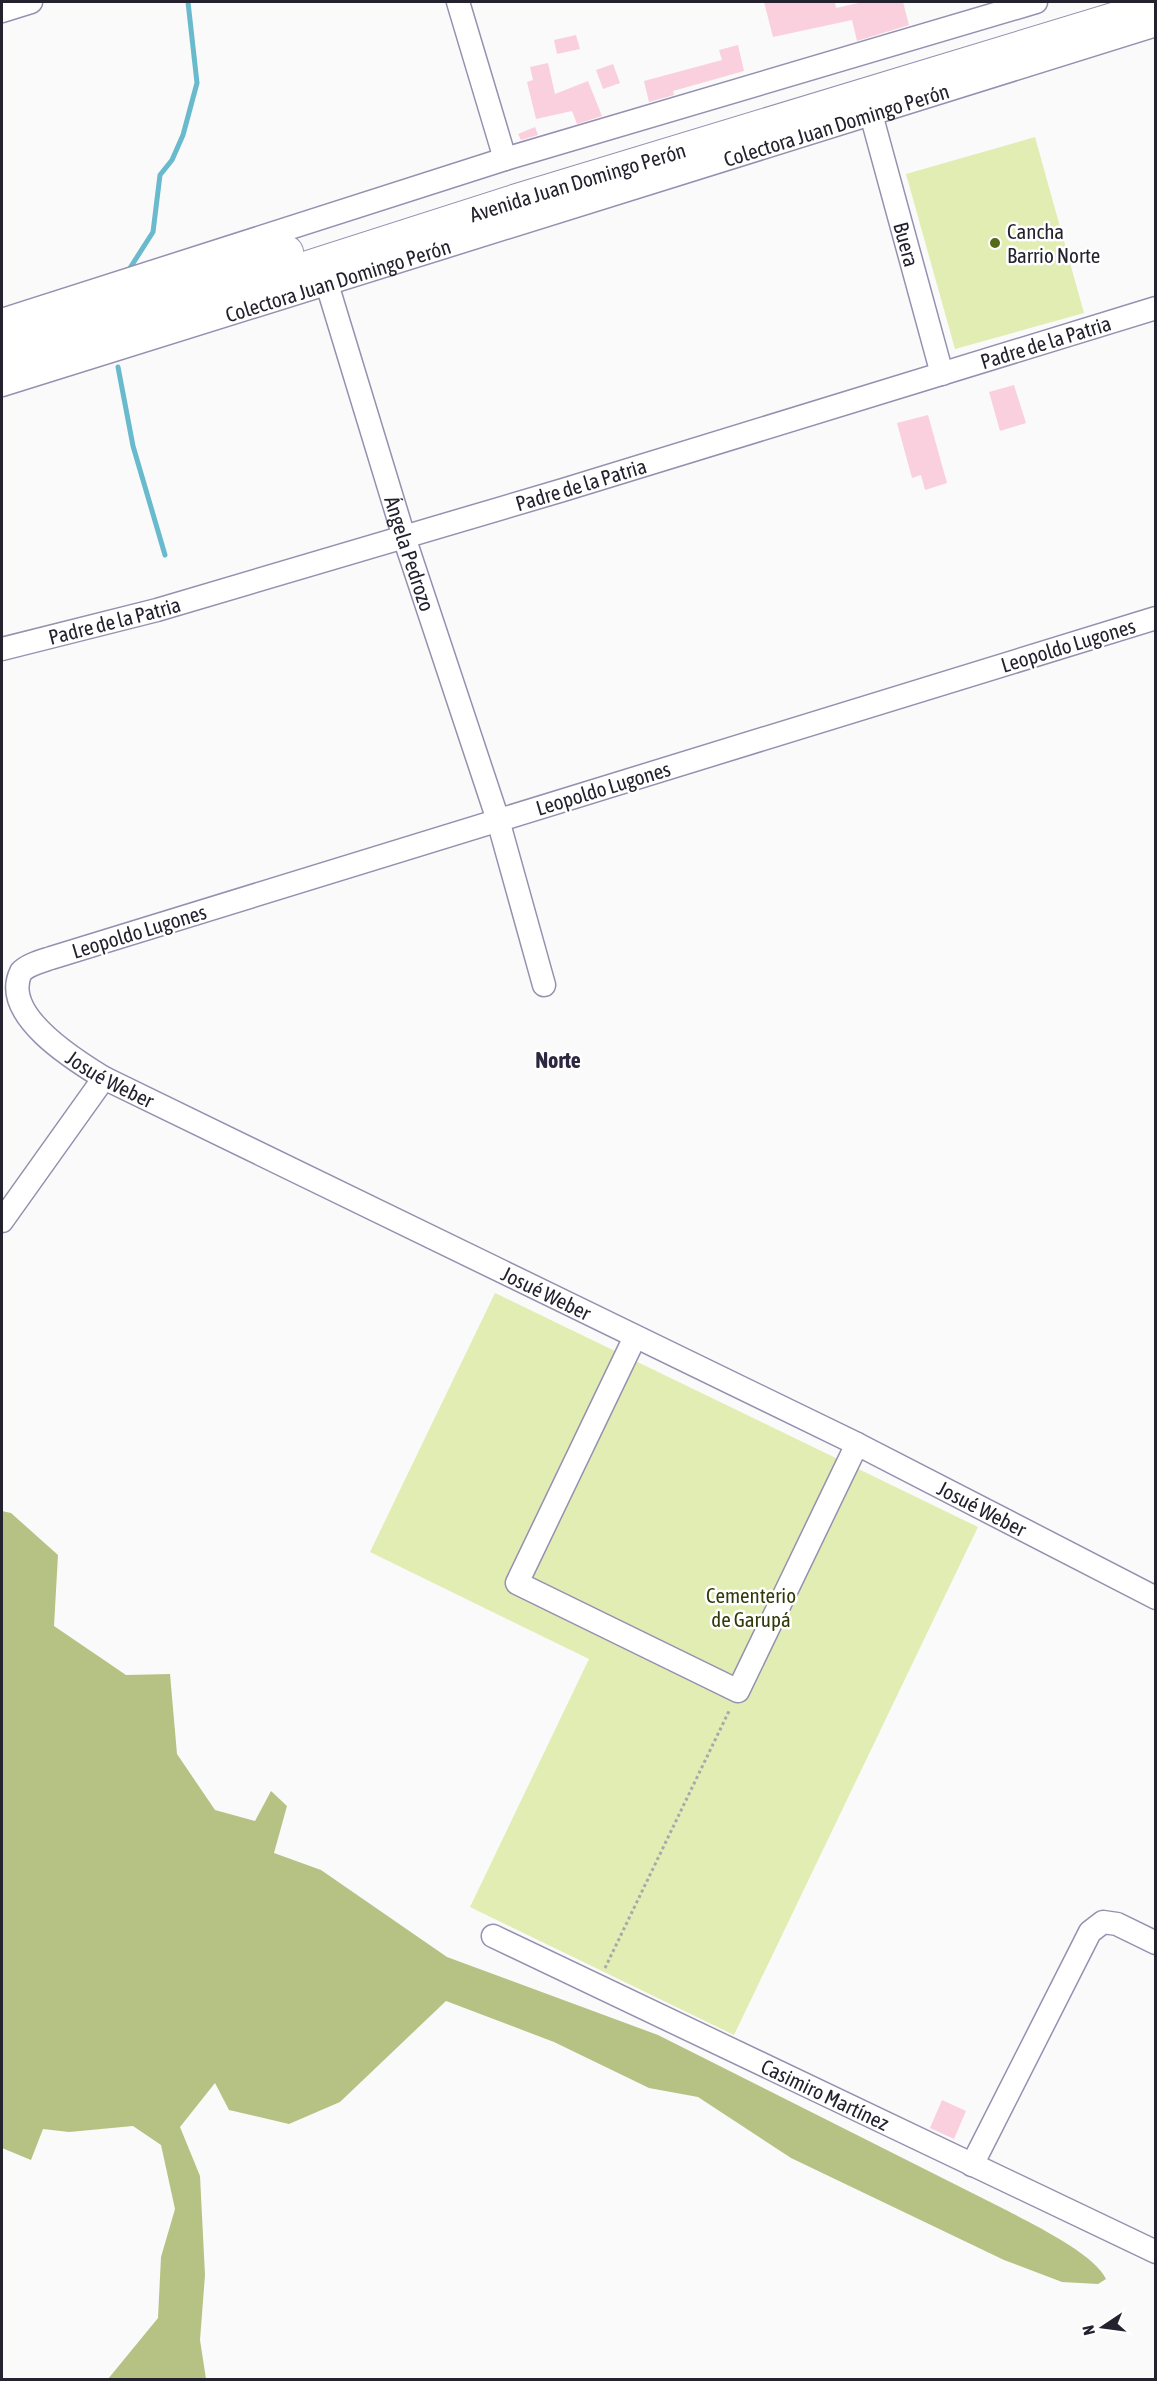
<svg xmlns="http://www.w3.org/2000/svg" width="1157" height="2381" viewBox="0 0 1157 2381" font-family="'Asap Condensed',sans-serif">
<style>
.green{fill:#e1edb2}
.forest{fill:#b6c284}
.lines{fill:none;stroke-linecap:round;stroke-linejoin:round}
.stream{stroke:#69bacd;stroke-width:5}
.building{fill:#fad0de}
.minor-casing{stroke:#9690b0;stroke-width:25}
.secondary-casing{stroke:#9690b0;stroke-width:34}
.path{stroke:#a9a8ac;stroke-width:3;stroke-dasharray:3 3;stroke-linecap:butt}
.minor{stroke:#fff;stroke-width:22}
.secondary{stroke:#fff;stroke-width:32}
.poi-dot{fill:#536a19;stroke:#fff;stroke-width:2}
.labels{text-anchor:middle;dominant-baseline:central;stroke-width:5;stroke-linejoin:round;paint-order:stroke}
.street-label{font-size:21px;fill:#24222e;stroke:#fff}
.poi-label{font-size:21px;fill:#24222e;stroke:#fff;text-anchor:start}
.park-label{font-size:21px;fill:#333a0a;stroke:#fff}
.neighbourhood-label{font-size:22px;font-weight:bold;fill:#2d2740;stroke:#fff}
</style>
<rect width="100%" height="100%" fill="#fafafa"/>
<!-- green -->
<g class="green">
<polygon points="1035,137 1084,313 955,349 906,174"/>
<polygon points="495,1293 978,1527 734,2035 470,1907 589,1659 370,1552"/>
</g>
<!-- forest -->
<path class="forest" d="M2,1511L11,1513L58,1555L54,1626L126,1675L170,1674L177,1754L215,1810L255,1821L271,1791L287,1806L274,1853L321,1870L447,1957L658,2035L1008,2211C1033,2224 1096,2255 1106,2279L1098,2284L1062,2282L1004,2260L791,2158L698,2097L649,2088L554,2042L446,2001L340,2102L289,2124L229,2110L215,2083L180,2127L200,2176L205,2275L200,2340L206,2379H108L158,2318L161,2257L175,2209L161,2145L133,2126L69,2132L43,2129L31,2160L2,2148Z"/>
<g class="lines">
<!-- stream -->
<g class="stream">
<polyline points="130,268 153,232 160,175 172,160 183,135 197,83 188,2"/>
<polyline points="118,367 133,446 165,555"/>
</g>
</g>
<!-- building -->
<g class="building">
<polygon points="764,2 835,2 836,8 863,2 903,2 909,25 857,41 852,20 773,37"/>
<polygon points="576,35 580,49 557,54 554,40"/>
<polygon points="738,45 744,71 673,91 674,95 649,102 644,81 722,60 719,50"/>
<polygon points="548,63 555,94 588,81 602,116 577,124 572,111 536,119 527,82 533,80 530,67"/>
<polygon points="613,64 620,83 603,89 596,70"/>
<polygon points="535,127 538,135 521,140 518,134"/>
<polygon points="1014,385 1026,423 1000,431 989,392"/>
<polygon points="928,415 947,483 925,490 921,475 912,478 897,423"/>
<polygon points="942,2100 966,2111 954,2139 930,2128"/>
</g>
<g class="lines">
<!-- minor casing -->
<g class="minor-casing">
<g id="minor">
<polyline points="458,2 505,159"/>
<polyline points="2,11 31,2"/>
<path id="s1" d="M871,114L942,374"/>
<path id="s2" d="M327,284L404,537L498,820L544,985"/>
<polyline points="2,320 505,159 1036,2"/>
<path id="s3" d="M2,385L1156,25"/>
<path id="s4" d="M1156,618L51,958C42,961 27,965 21,972C0,1015 76,1061 104,1078L857,1444L1156,1598"/>
<path id="s5" d="M2,649L157,610L563,490L1156,308"/>
<polyline points="2,1221 104,1078"/>
<polyline points="635,1337 517,1583 738,1691 857,1444"/>
<path id="s6" d="M493,1936L1156,2252"/>
<polyline points="972,2165 1090,1932 1103,1922 1117,1924 1156,1943"/>
</g>
</g>
<!-- secondary casing -->
<g class="secondary-casing">
<g id="secondary">
<polyline points="2,339 287,252"/>
<path id="s7" d="M2,365L517,200L1156,6"/>
</g>
</g>
<!-- path -->
<polyline class="path" points="605,1968 730,1709"/>
<!-- minor -->
<use href="#minor" class="minor"/>
<!-- secondary -->
<use href="#secondary" class="secondary"/>
</g>
<!-- markers -->
<circle class="poi-dot" cx="995" cy="243" r="6"/>
<g class="labels">
<!-- street labels -->
<g class="street-label">
<text stroke="none"><textPath href="#s3" startOffset="874">Colectora Juan Domingo Perón</textPath></text>
<text stroke="none"><textPath href="#s7" startOffset="604">Avenida Juan Domingo Perón</textPath></text>
<text stroke="none"><textPath href="#s1" startOffset="135">Buera</textPath></text>
<text stroke="none"><textPath href="#s3" startOffset="352">Colectora Juan Domingo Perón</textPath></text>
<text stroke="none"><textPath href="#s5" startOffset="1088">Padre de la Patria</textPath></text>
<text stroke="none"><textPath href="#s5" startOffset="602">Padre de la Patria</textPath></text>
<text stroke="none"><textPath href="#s2" startOffset="282">Ángela Pedrozo</textPath></text>
<text stroke="none"><textPath href="#s5" startOffset="116">Padre de la Patria</textPath></text>
<text transform="translate(1068 645) rotate(-17)">Leopoldo Lugones</text>
<text transform="translate(603 788) rotate(-17)">Leopoldo Lugones</text>
<text transform="translate(139 931) rotate(-17)">Leopoldo Lugones</text>
<text stroke="none"><textPath href="#s4" startOffset="1341">Josué Weber</textPath></text>
<text stroke="none"><textPath href="#s4" startOffset="1827">Josué Weber</textPath></text>
<text stroke="none"><textPath href="#s4" startOffset="2313">Josué Weber</textPath></text>
<text stroke="none"><textPath href="#s6" startOffset="368">Casimiro Martínez</textPath></text>
</g>
<!-- poi labels -->
<g class="poi-label">
<text x="1007" y="231">Cancha<tspan x="1007" dy="24">Barrio Norte</tspan></text>
</g>
<!-- park labels -->
<g class="park-label">
<text x="751" y="1595">Cementerio<tspan x="751" dy="24">de Garupá</tspan></text>
</g>
<!-- neighbourhood labels -->
<g class="neighbourhood-label">
<text x="558" y="1060">Norte</text>
</g>
</g>
<!-- border -->
<rect width="1157" height="2381" fill="none" stroke="#24222e" stroke-width="6"/>
<!-- north arrow -->
<g transform="translate(1103 2327) rotate(257)" stroke="#ffffff" stroke-width="4.5" paint-order="stroke">
<path d="M0-4.5L10 22L0 15L-10 22Z" fill="#24222e"/>
<text y="-9" font-size="16" font-weight="bold" text-anchor="middle" fill="#24222e">N</text>
</g>
</svg>
